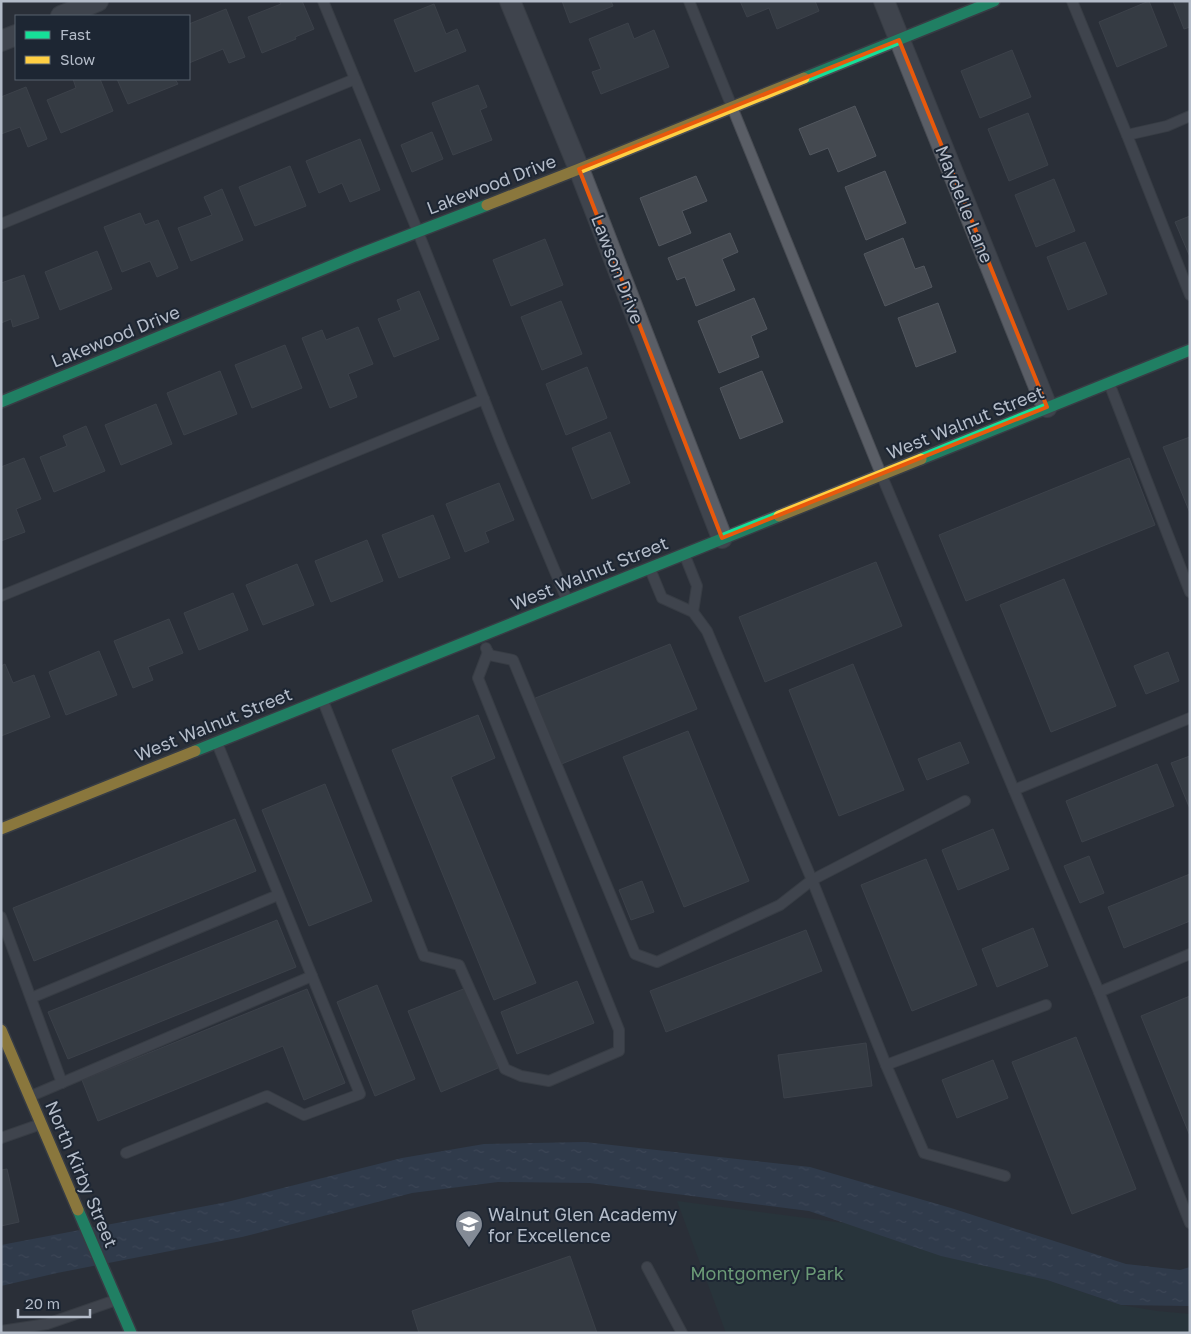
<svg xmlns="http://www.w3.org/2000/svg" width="1191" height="1334" viewBox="0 0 1191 1334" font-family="'Golos Text',sans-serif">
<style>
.green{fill:#273a3e}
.water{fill:url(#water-ripples)}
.building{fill:#444950;stroke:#52575f}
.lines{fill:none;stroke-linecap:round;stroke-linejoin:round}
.lane-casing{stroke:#484c53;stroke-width:12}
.street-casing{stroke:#484c53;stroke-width:22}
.fast-casing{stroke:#484c53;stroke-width:14}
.slow-casing{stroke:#484c53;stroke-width:14}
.lane{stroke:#5a5e66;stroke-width:10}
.street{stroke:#5a5e66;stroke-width:20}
.fast{stroke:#16e098;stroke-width:11}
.slow{stroke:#ffcf43;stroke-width:11}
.marked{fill:none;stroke:#e8590c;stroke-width:4;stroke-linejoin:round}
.labels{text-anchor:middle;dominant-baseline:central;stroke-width:4;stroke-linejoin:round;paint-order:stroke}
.street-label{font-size:18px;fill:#b4bcc9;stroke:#1d2633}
.poi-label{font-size:18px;fill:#b4bcc9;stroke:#1d2633;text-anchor:start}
.park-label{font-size:18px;fill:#6b9a76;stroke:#1d2633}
</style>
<defs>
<pattern id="water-ripples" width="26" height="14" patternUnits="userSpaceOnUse" patternTransform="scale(1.25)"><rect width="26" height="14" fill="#384963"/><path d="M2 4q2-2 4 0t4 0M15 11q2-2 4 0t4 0" fill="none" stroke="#526178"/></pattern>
</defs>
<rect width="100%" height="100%" fill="#2a3038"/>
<!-- green -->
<polygon class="green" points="677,1201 852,1224 1047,1280 1121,1305 1157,1311 1190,1314 1190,1333 726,1333"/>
<!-- water -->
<polygon class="water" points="585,1142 810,1167 951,1208 1126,1264 1180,1270 1190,1267 1190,1306 1121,1305 1047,1280 941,1256 809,1211 590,1183 498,1182 412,1193 242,1237 57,1273 1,1286 1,1245 227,1202 402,1158 484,1144"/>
<!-- building -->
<g class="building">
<polygon points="279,1 302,1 314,29 295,37 296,39 262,53 248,17 281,4"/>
<polygon points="562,1 611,1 613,6 570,23"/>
<polygon points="740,1 815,1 819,11 777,29 769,8 747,17"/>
<polygon points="1149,1 1167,46 1117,67 1099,22"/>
<polygon points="1173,1 1190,1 1190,27 1184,29"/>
<polygon points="434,4 446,34 457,29 466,51 415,72 394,20"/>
<polygon points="226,9 245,57 229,63 223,49 189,63 189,24"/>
<polygon points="628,23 634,39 654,30 669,67 601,94 592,72 601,69 589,39"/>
<polygon points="1012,50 1031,97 980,118 961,71"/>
<polygon points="73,79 100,79 113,111 61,133 47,100 76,88"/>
<polygon points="117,79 175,79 178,84 128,104"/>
<polygon points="478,85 487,107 480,110 492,140 453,155 432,103"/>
<polygon points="26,87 47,139 28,147 20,127 1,134 1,97"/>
<polygon points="855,106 876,156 838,172 828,148 810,155 799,129"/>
<polygon points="1028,113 1048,165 1009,181 988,129"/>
<polygon points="432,132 443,159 412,172 401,145"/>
<polygon points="360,139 380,190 350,202 342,183 319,193 306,161"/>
<polygon points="290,166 306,206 255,226 239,187"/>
<polygon points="885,171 906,223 866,240 845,187"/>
<polygon points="696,176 707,201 682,211 691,233 659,246 640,198"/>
<polygon points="1054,179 1075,231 1036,247 1015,195"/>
<polygon points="222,189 243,240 191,261 178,228 212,215 204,197"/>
<polygon points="140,213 145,225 158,220 178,268 157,277 150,261 122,272 104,227"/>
<polygon points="1190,216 1190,257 1175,222"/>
<polygon points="730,233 738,252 722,259 735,290 696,306 685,277 677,280 668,258"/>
<polygon points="903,238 915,269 924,266 932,287 885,306 864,254"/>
<polygon points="545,239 563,285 511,306 493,260"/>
<polygon points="1085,242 1107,294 1068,310 1047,257"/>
<polygon points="97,251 112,289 60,310 45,272"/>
<polygon points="24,275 39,318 13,327 11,319 1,323 1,283"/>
<polygon points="419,291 439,339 394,357 378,319 401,310 397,300"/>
<polygon points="754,298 767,329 751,336 759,357 719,373 698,321"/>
<polygon points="561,301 582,354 542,370 521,317"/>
<polygon points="938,303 956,352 916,367 898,318"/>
<polygon points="358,327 373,364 348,374 357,397 330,408 302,338 322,330 326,340"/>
<polygon points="285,345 302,388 252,408 235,365"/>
<polygon points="587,367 607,418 566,435 546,384"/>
<polygon points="220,371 237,414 184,435 167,393"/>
<polygon points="762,371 783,422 740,439 720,388"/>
<polygon points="156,404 172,444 121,465 105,425"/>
<polygon points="86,426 105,471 54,492 40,457 67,446 63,436"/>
<polygon points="610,432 630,483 592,499 572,448"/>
<polygon points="1190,437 1190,513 1163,447"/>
<polygon points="24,458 41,499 16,509 25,532 1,541 1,467"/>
<polygon points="1129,458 1155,525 966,601 939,535"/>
<polygon points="499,483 514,520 485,532 489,542 465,552 446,504"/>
<polygon points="433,515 450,558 399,578 382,535"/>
<polygon points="367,540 383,581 331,602 315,561"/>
<polygon points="876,562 902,626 765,682 739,617"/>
<polygon points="297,564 314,605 263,625 246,585"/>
<polygon points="1064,579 1116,706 1051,732 1000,605"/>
<polygon points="233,593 248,630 199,650 184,613"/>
<polygon points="169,619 183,653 148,667 153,680 133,688 114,641"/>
<polygon points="670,644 697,709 559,765 533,699"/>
<polygon points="99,651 117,695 66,715 49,672"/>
<polygon points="1168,652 1179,681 1146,694 1134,666"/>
<polygon points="5,664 13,683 34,675 50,717 1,736 1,666"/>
<polygon points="853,664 904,790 839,816 789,690"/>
<polygon points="478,715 495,758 451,777 536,983 494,1000 392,750"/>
<polygon points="688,731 749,881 684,907 623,757"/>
<polygon points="960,742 969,763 927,780 918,759"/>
<polygon points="1190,756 1190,809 1171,763"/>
<polygon points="1157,764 1174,806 1082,842 1066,801"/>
<polygon points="325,784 372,901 309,926 262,810"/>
<polygon points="235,819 256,871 34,961 13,908"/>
<polygon points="993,829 1009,869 958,890 942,850"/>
<polygon points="1089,856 1104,893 1080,903 1064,866"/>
<polygon points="926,859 977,985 912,1011 861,885"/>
<polygon points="1190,874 1190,921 1124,948 1108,907"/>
<polygon points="642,881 654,912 631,920 619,890"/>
<polygon points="277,920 296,967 68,1059 48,1012"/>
<polygon points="1033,928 1048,966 997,987 982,949"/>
<polygon points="806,930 822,971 666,1032 650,991"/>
<polygon points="577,981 594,1023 517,1054 501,1012"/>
<polygon points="377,985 415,1079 375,1096 337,1002"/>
<polygon points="466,988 498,1068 441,1092 408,1011"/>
<polygon points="307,989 345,1083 304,1100 283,1046 98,1121 82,1080"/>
<polygon points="1190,996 1190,1136 1141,1016"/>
<polygon points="1076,1037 1136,1189 1072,1214 1012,1062"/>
<polygon points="866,1043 872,1086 784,1098 778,1055"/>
<polygon points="993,1060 1008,1098 957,1118 942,1080"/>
<polygon points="7,1169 19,1222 1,1226 1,1170"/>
<polygon points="570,1256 597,1333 419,1333 412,1311"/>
</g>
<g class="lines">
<!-- lane casing -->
<g class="lane-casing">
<g id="lane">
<polyline points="323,1 418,232 502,445 567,600"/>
<polyline points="689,1 881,474 1099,992"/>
<polyline points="1072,1 1127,135 1190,295"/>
<polyline points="1127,135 1167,126 1190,116"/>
<polyline points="1,224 355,79"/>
<polyline points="1109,383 1190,592"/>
<polyline points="685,556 697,586 693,612"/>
<polyline points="650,569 662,598 693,612 707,631 812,880 886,1065 924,1153 1005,1176"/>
<polyline points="1,596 484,399"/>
<polyline points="486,648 489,655 513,660 635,954 657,962 780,905 812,880 965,801"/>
<polyline points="323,701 424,956 459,965 505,1069 521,1076 549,1081 619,1051 619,1030 478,678 488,652"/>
<polyline points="1014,790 1190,718"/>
<polyline points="1,917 62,1083"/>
<polyline points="31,998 278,895"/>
<polyline points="886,1065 1046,1005"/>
<polyline points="31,1096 312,976"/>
<polyline points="1,1138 41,1124"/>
<polyline points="126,1153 267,1096 304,1115 360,1094 217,743"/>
<polyline points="1190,1223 1099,992 1190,954"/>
<polyline points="647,1267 682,1333"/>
<polyline points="1,1331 47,1324 116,1300"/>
</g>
</g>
<!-- street casing -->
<g class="street-casing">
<g id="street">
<polyline points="510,1 579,169 722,538"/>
<polyline points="884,1 1047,407"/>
<polyline points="61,16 98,1"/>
<polyline points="1,41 16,35"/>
</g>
</g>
<!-- fast casing -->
<g class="fast-casing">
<g id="fast">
<polyline points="804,78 994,1"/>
<polyline points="1,402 355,256 487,205"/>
<polyline points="921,459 1190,350"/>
<polyline points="195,751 779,516"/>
<polyline points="78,1210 131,1333"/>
</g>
</g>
<!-- slow casing -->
<g class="slow-casing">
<g id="slow">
<polyline points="487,205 579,169 804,78"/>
<polyline points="779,516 921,459"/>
<polyline points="1,829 195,751"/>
<polyline points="1,1030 78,1210"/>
</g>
</g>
<!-- lane -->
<use href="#lane" class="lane"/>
<!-- street -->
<use href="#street" class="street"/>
<!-- fast -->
<use href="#fast" class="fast"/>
<!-- slow -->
<use href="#slow" class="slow"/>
</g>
<!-- marked area -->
<path d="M0 0H1191V1334H0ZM899,40L1047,407L722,538L579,169Z" fill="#2a3038" fill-opacity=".55" fill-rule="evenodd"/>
<path class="marked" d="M899,40L1047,407L722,538L579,169Z"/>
<!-- icons -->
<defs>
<g id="school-pin" transform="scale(1.4375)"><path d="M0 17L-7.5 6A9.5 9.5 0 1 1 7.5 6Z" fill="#848b96" stroke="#1d2633"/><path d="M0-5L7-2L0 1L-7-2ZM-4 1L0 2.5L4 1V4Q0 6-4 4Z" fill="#fff"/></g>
</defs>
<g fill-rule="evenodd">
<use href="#school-pin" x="469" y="1224"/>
</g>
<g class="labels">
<!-- street labels -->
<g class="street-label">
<text transform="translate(491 184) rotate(-21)">Lakewood Drive</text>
<text transform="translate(965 204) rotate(68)">Maydelle Lane</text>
<text transform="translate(618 269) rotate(69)">Lawson Drive</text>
<text transform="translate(115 336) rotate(-22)">Lakewood Drive</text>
<text transform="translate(965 422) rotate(-22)">West Walnut Street</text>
<text transform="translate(589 573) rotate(-22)">West Walnut Street</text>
<text transform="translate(213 724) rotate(-22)">West Walnut Street</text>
<text transform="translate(82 1174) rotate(67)">North Kirby Street</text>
</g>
<!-- poi labels -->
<g class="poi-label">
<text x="488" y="1214">Walnut Glen Academy<tspan x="488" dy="21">for Excellence</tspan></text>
</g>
<!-- park labels -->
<g class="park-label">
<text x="767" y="1273">Montgomery Park</text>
</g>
</g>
<!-- border -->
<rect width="1191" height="1334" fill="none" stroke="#b4bcc9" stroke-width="5"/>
<!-- legend -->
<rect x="15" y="15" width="175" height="65" fill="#1d2633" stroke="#59626f"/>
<rect x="25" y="31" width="25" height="8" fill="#16e098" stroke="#59626f"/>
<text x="60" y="40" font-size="15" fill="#b4bcc9">Fast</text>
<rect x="25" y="56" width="25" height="8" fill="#ffcf43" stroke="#59626f"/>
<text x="60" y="65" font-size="15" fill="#b4bcc9">Slow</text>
<!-- scale -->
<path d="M18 1309v8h72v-8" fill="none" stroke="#b4bcc9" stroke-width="2.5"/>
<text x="25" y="1309" font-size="15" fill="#b4bcc9" stroke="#1d2633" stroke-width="4" paint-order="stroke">20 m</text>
</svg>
